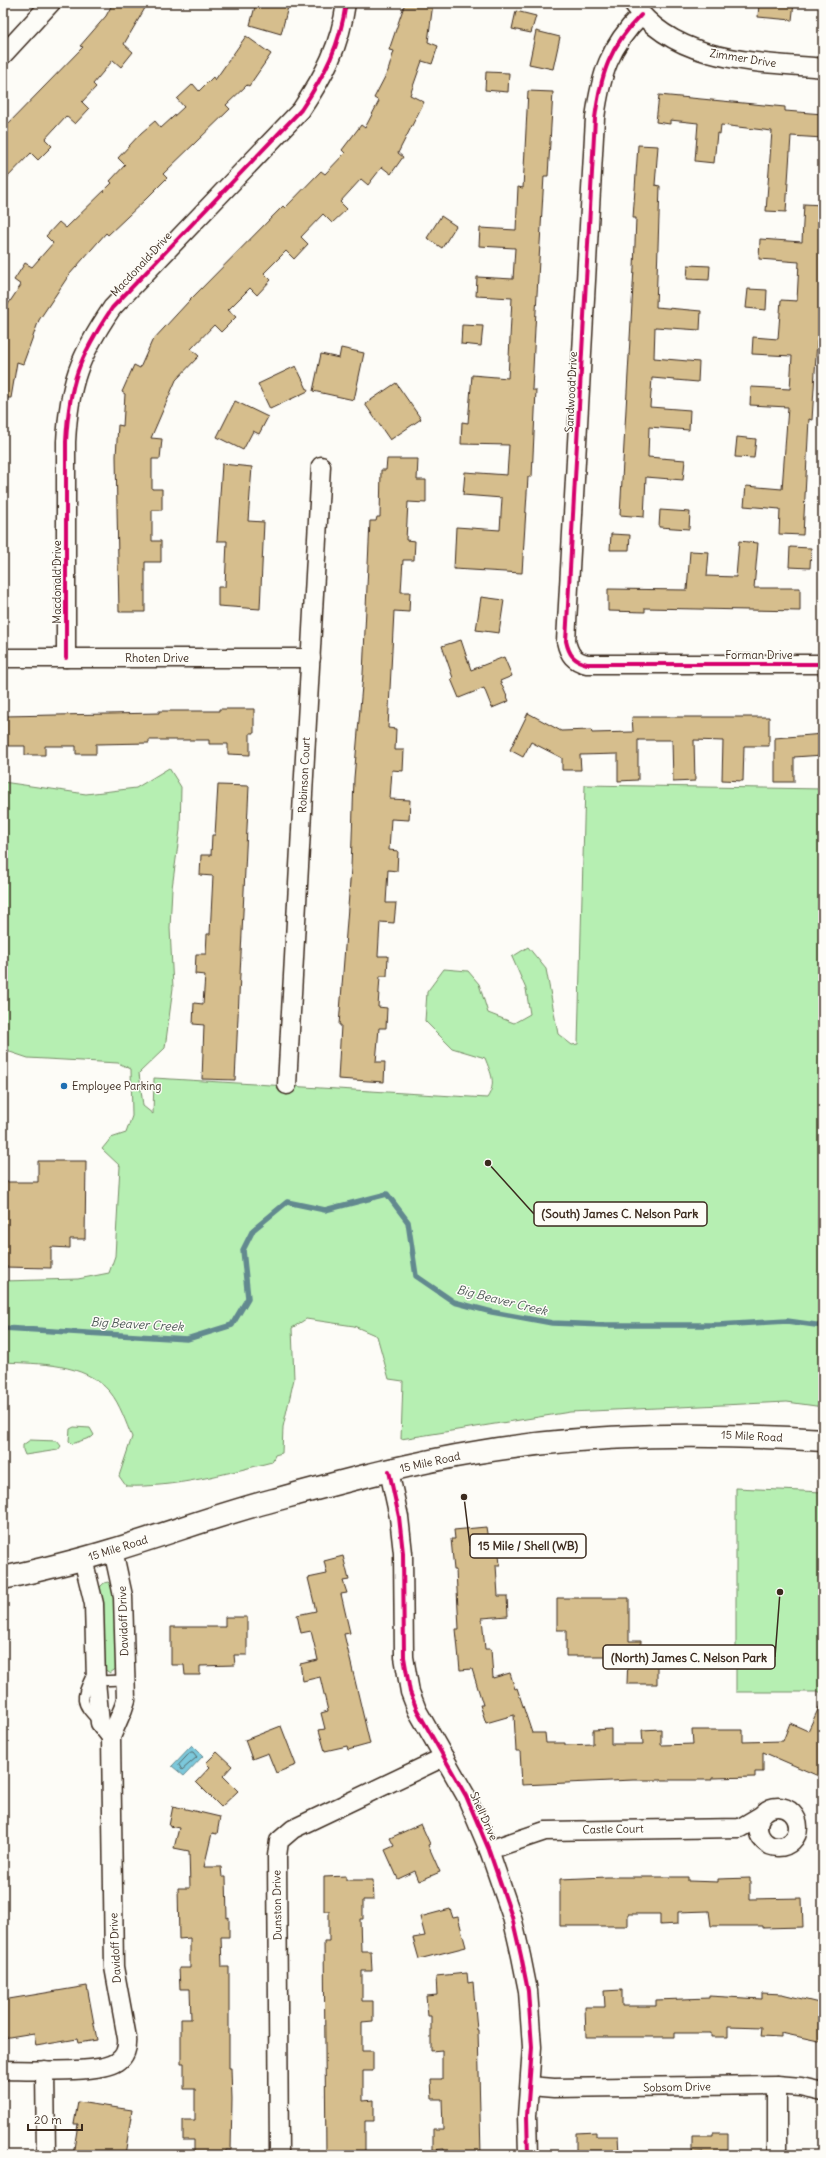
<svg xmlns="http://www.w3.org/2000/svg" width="826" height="2158" viewBox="0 0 826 2158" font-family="Delius,sans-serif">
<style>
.green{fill:#b6efb2;stroke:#788c68}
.water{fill:#7cc8db;stroke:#62898f}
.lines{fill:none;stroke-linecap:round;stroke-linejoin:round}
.shore{stroke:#55696a;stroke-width:1}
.stream{stroke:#62898f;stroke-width:5.5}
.building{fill:#d6be8d;stroke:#3b2a1e}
.service-casing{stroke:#3b2a1e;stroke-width:12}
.minor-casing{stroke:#3b2a1e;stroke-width:21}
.secondary-casing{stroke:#3b2a1e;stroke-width:25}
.service{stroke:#fdfcf7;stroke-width:9}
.minor{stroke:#fdfcf7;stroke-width:18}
.secondary{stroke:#fdfcf7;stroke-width:22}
.cycleway-casing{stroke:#fdfcf7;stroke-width:6}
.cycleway{stroke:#d6006c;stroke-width:4}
.poi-dot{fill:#1f6fb2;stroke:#fdfcf7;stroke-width:1.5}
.labels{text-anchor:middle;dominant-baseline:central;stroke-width:3;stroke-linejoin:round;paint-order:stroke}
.street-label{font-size:11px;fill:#3b2a1e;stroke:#fdfcf7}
.poi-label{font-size:11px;fill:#3b2a1e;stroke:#fdfcf7;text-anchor:start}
.water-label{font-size:12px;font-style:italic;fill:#4e5957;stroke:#fdfcf7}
.leader{fill:none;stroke:#3b2a1e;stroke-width:1.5}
.callout-dot{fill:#3b2a1e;stroke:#fdfcf7;stroke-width:1.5}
.callout{fill:#fdfcf7;stroke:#3b2a1e;stroke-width:1.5}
.callout-label{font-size:12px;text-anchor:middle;font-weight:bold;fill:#3b2a1e}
</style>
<rect width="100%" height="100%" fill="#fdfcf7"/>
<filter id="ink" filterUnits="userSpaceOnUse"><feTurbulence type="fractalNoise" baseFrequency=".025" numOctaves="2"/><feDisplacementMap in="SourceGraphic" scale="8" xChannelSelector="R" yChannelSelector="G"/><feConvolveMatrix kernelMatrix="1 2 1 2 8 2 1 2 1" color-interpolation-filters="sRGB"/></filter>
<g filter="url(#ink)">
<!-- green -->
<g class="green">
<path d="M169,768L181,787L180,830L172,888L170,928L173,988L165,1048L139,1073L143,1106L153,1114L154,1078L487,1098C497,1083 491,1074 485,1058L452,1048L425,1021L427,992L444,969L468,971L479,984L488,1013L514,1023L530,1014L526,989L512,957L528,947L546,969L558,1034L572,1045L578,1044L585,785L823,789V1407L787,1402L570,1412L401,1439L403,1381L389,1379L377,1336L354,1326L306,1319L292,1328L294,1379L283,1427L282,1453L275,1455L272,1462C225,1474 173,1488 126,1486L119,1476L132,1437C126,1423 120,1404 110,1392C84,1362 39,1364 3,1362V1281L78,1279L109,1273L115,1256L120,1166L102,1149L111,1138L126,1133L132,1116L131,1069L118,1063L28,1058L10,1052C2,1035 2,1022 3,1003C4,993 6,989 3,979V782L86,794L136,788Z"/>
<polygon points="74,1427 90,1428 94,1435 92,1437 72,1444 69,1441 70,1429"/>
<polygon points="30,1440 57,1441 61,1446 58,1450 25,1455 23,1450 23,1445"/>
<polygon points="736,1488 823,1492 823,1692 736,1692"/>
<path d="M108,1582C120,1592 116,1651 117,1668L110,1673L104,1669L99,1588L104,1583Z"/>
</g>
<!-- water -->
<polygon class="water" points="192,1745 203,1756 184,1776 172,1766"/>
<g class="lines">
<!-- shore -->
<polygon class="shore" points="191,1752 193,1752 197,1757 182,1770 179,1765"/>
<!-- stream -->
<polyline class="stream" points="3,1328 187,1339 232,1325 248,1298 243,1250 253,1230 287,1202 325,1210 387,1194 408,1222 416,1276 454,1302 492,1312 552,1323 605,1325 718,1325 787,1321 823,1326"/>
</g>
<!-- building -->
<g class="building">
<polygon points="113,3 148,3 124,44 133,52 121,67 113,60 93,84 96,87 82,102 89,109 75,124 66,116 45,139 52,146 38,160 31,153 3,182 3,129 83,47 80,46 106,16"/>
<polygon points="256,3 289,3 281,34 250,25"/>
<polygon points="405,3 433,3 428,42 438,46 432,64 422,61 410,95 424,102 398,153 403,157 391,174 382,167 368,185 361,179 340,202 347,209 332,223 323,214 301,237 308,244 294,259 286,251 264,273 271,280 257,295 250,288 228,310 236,317 221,332 214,325 191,349 199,356 176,380 151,438 162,439 160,459 152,459 152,489 162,489 162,510 152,510 152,541 161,541 161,562 145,562 145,612 119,612 116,456 118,425 123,426 125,394 122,392 134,365 140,368 152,341 189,301 283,206 285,208 321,171 325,174 345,153 342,150 361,125 365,128 379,101 374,98 388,71 394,51 389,50"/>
<polygon points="759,3 794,3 792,20 758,17"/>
<polygon points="516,11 536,16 531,33 512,29"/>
<polygon points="536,31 560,37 553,69 529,64"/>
<polygon points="246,36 271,54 249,86 247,85 226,105 230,109 163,174 167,178 146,199 108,235 106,233 69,275 39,320 23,364 17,362 11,398 3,398 3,312 21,285 14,280 25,263 32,267 53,243 46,236 59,222 66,228 112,183 110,181 125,165 118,158 141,133 155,121 161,128 184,107 177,99 193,84 199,91 213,77 215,80"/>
<polygon points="486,72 509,73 508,92 485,90"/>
<polygon points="528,91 553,92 548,176 544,176 535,328 532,390 536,390 532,477 528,477 522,573 454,569 456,527 500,530 502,498 463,495 465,472 507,475 509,445 461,444 462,422 468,423 472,375 508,378 512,298 476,296 477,277 513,279 515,248 479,246 480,228 516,230 518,187 523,188"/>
<polygon points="659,95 785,107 785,111 823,114 823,138 791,136 786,212 766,211 772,131 721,125 720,134 717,133 714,163 695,161 698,123 670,120 670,124 656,122"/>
<polygon points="638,145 658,146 655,185 660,186 656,307 701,311 700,330 655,327 654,358 699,362 698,382 652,378 650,407 690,410 689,430 649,427 648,457 685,460 683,480 646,477 644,517 620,515 634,268 636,218 633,218"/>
<polygon points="804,204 823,205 823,268 820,340 817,340 812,420 809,419 803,535 779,534 780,509 744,506 746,486 782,489 788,407 750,405 751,387 790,389 792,356 752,354 753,337 778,339 781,300 797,301 799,262 759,259 760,239 802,242"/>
<polygon points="441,216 456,226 442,248 427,238"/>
<polygon points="688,265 710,266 709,280 687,279"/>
<polygon points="748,289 767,290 766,310 746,308"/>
<polygon points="462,325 483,326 481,346 461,344"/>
<polygon points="341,348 364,353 354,400 313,391 321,354 339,358"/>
<polygon points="296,366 308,391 270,409 258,384"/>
<polygon points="396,383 421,419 390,440 365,404"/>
<polygon points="235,401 268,417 259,434 253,431 243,450 217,437"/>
<polygon points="737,437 756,439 754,458 735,457"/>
<polygon points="387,459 418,459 417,480 426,480 426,503 408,502 406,540 415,541 414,560 403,560 401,592 410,592 409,612 394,611 388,728 396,729 395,750 404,750 403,771 392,770 390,799 410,800 409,820 391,819 389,850 398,851 397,871 388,870 386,903 396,903 394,923 380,922 378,956 388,956 387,976 380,976 378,1007 387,1008 386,1028 379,1028 376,1062 385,1062 384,1082 338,1079 341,1025 339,1025 351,868 354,778 363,674 370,521 376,521 377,517 380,517 381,470 386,470"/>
<polygon points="222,464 252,467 248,521 264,522 260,609 218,606 218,587 225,587 227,541 217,541"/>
<polygon points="660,510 690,512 689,529 659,527"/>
<polygon points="611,534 630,535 629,550 610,550"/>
<polygon points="739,541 758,543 754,588 800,588 800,611 645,608 645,612 608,611 608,589 687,590 690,551 709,552 707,576 736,577"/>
<polygon points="790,547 811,548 810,568 789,567"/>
<polygon points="481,597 504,600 499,633 476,630"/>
<polygon points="461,640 471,670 504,657 512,676 500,681 509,701 492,708 484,688 459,698 451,679 453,678 442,646"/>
<polygon points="219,709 254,709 254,733 250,733 250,755 228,754 228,744 209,744 209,740 149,740 149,743 96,744 96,754 76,754 76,746 45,746 45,755 25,755 25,746 5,746 4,716 159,713 159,711 219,711"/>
<polygon points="528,713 561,731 591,730 592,733 633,732 632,717 769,717 769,746 744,746 743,781 722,780 723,741 694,740 695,781 673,782 672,740 638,740 638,780 618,781 618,754 580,755 581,770 562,770 562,758 531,742 523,757 510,750"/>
<polygon points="823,734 823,755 794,757 794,782 775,782 775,738"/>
<polygon points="218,785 249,786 235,1080 202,1079 204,1025 193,1024 194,1003 203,1004 205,975 195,974 196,954 206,954 207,934 210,934 213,876 200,875 201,855 211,855 212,835 215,835"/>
<polygon points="38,1161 86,1161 85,1239 70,1239 70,1248 51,1247 51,1268 3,1267 3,1182 38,1182"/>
<polygon points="486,1527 489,1546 498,1545 500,1565 496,1565 498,1596 507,1596 508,1616 482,1618 485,1649 491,1649 493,1678 510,1673 515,1689 517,1688 532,1733 545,1733 546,1743 565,1743 565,1745 593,1744 593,1730 611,1729 611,1744 643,1744 642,1730 661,1729 661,1745 693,1744 692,1730 743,1730 743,1742 783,1741 790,1723 808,1731 823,1699 823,1778 763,1752 763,1772 755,1772 755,1777 712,1778 712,1780 633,1780 522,1785 520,1751 516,1751 514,1715 486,1723 480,1705 483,1705 472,1669 460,1670 456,1629 459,1629 456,1570 454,1570 451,1539 455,1539 454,1530"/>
<polygon points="343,1556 349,1580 343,1581 347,1593 341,1594 350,1633 344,1634 370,1744 348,1750 347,1746 325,1751 319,1730 325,1729 321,1713 328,1711 320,1677 303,1681 300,1664 318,1660 311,1631 301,1633 297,1615 316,1611 308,1578 327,1574 324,1561"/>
<polygon points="557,1598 629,1598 629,1641 641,1641 640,1656 566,1656 566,1630 557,1630"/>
<polygon points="225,1617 247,1617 247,1655 234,1655 235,1665 200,1666 200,1675 185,1675 184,1665 171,1665 171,1627 225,1627"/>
<polygon points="628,1656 657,1656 657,1684 627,1684"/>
<polygon points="281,1726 296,1765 276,1773 268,1753 252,1759 245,1740"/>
<polygon points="217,1752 232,1766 223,1776 238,1791 221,1807 196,1782 210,1767 206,1763"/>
<polygon points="173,1806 220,1817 217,1834 212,1833 204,1867 221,1867 222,1877 226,1877 227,1918 229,1917 229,1937 221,1937 222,1967 229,1967 229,2068 231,2068 232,2099 231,2150 226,2150 226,2155 194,2155 194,2140 183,2140 183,2120 195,2120 195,2089 184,2089 184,2063 181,2063 181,2019 191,2019 190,1989 180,1989 179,1968 190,1968 190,1938 179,1939 178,1888 190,1888 189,1851 174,1848 179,1828 169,1826"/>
<polygon points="421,1824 430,1844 428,1845 440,1872 419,1881 415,1871 398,1879 385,1850 394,1846 390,1838"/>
<polygon points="346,1876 346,1880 373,1880 374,1900 363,1900 363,1919 360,1919 361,1951 371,1951 372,1971 362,1971 362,2001 373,2001 373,2021 362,2022 362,2051 373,2051 373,2071 363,2071 363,2101 374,2100 374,2121 365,2121 365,2155 326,2155 324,1941 329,1941 329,1911 324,1911 324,1877"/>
<polygon points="607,1877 688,1877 688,1881 718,1882 718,1879 750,1878 750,1899 802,1898 803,1927 763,1928 763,1926 711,1926 709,1911 678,1912 678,1924 660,1925 660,1914 628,1914 628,1926 560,1926 560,1879"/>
<polygon points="450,1909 453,1918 458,1917 466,1947 419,1959 413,1938 425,1936 420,1917"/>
<polygon points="467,1973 468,1983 473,1982 477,2030 478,2030 481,2155 444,2155 444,2149 433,2150 433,2129 443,2129 442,2099 432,2099 431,2079 442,2079 442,2050 431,2051 431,2016 428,2016 426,1996 437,1995 436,1976"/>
<polygon points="87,1986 97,2040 78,2043 77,2039 36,2046 34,2033 3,2038 3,2000"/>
<polygon points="622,1990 622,2006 656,2006 656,2000 709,1998 709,1996 762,1999 762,1993 782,1994 823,2004 823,2042 781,2033 781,2037 761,2036 762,2027 728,2026 728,2037 711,2037 711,2033 675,2033 675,2037 586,2037 585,2007 605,2007 604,1991"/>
<polygon points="78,2102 132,2110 125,2155 73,2155 78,2124 74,2124"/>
<polygon points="596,2132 596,2136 618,2136 619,2154 576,2155 576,2133"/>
<polygon points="713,2133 728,2133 728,2152 725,2152 725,2155 703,2155 703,2152 692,2153 692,2136 713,2136"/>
</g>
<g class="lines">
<!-- service casing -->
<g class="service-casing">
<g id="service">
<path d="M92,1674C81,1698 78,1701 98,1721"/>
<polyline points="96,1681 124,1680"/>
</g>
</g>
<!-- minor casing -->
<g class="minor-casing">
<g id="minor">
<path d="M633,3C674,63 758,62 823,68"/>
<path d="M641,15C609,47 601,74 595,118L566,641C569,655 574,661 587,664H823"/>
<polyline points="3,55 51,3"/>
<polyline points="3,658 311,658"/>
<path d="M66,658V442C69,383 79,357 112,308L301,110C325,74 340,46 346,3"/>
<polyline points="287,1085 321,466"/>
<polyline points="389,1471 399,1517 403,1553 404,1657 410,1692 417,1710 466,1796 489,1850 512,1917 521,1956 528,1991 532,2047 527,2116 528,2155"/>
<polyline points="83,1559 94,1604 96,1681 100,1723 111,1737"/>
<circle cx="778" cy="1827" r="20"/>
<polyline points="489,1850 545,1831 740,1828 762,1815"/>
<path d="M3,2070C26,2070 100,2074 117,2062C125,2057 128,2048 127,2038L114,1967L111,1737L123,1709L126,1700L123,1596L113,1550"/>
<polyline points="45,2070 46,2155"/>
<polyline points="777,2085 777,2155"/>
<polyline points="530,2086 554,2088 777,2085 801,2087 823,2092"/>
<polyline points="279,2155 277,1856 279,1841 293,1829 444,1757"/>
</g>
</g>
<!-- secondary casing -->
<g class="secondary-casing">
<path id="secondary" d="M3,1578C40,1570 77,1561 113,1550C167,1534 220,1514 274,1500C341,1482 410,1463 479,1452C593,1433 708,1433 823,1440"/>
</g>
<!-- service -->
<use href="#service" class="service"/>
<!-- minor -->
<use href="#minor" class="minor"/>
<!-- secondary -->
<use href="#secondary" class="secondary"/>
<!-- cycleway casing -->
<g class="cycleway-casing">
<g id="cycleway">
<path d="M641,15C609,47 601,74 595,118L566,641C569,655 574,661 587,664H823"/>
<path d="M66,658V442C69,383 79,357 112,308L301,110C325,74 340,46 346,3"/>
<polyline points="389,1471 399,1517 403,1553 404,1657 410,1692 417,1710 466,1796 489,1850 512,1917 521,1956 528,1991 532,2047 527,2116 528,2155"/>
</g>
</g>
<!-- cycleway -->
<use href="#cycleway" class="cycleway"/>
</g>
</g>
<!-- markers -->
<circle class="poi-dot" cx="64" cy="1086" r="4"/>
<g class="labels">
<!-- street labels -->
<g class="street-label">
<text transform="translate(743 58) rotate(9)">Zimmer Drive</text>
<text transform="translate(141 264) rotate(-47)">Macdonald Drive</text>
<text transform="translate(571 392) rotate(-87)">Sandwood Drive</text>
<text transform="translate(57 582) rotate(-90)">Macdonald Drive</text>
<text x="759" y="655">Forman Drive</text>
<text x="157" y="658">Rhoten Drive</text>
<text transform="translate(304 775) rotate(-87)">Robinson Court</text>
<text transform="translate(752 1436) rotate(3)">15 Mile Road</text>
<text transform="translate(430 1462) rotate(-12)">15 Mile Road</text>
<text transform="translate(118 1548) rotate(-17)">15 Mile Road</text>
<text transform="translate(123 1621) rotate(-92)">Davidoff Drive</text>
<text transform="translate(484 1816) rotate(66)">Shell Drive</text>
<text transform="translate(613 1829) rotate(-1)">Castle Court</text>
<text transform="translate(277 1905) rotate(-91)">Dunston Drive</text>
<text transform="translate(115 1948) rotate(-93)">Davidoff Drive</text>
<text transform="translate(677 2087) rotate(-1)">Sobsom Drive</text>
</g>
<!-- poi labels -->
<g class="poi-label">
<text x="72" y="1086">Employee Parking</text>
</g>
<!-- water labels -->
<g class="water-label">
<text transform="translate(502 1300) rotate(14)">Big Beaver Creek</text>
<text transform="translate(137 1324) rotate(3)">Big Beaver Creek</text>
</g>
</g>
<!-- callouts -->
<path class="leader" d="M488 1163L534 1214M464 1497L470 1546M780 1592L775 1657"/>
<g class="callout-dot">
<circle cx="488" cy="1163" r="4"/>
<circle cx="464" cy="1497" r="4"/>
<circle cx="780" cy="1592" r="4"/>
</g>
<g class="callout">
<rect x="534" y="1202" width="173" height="24" rx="4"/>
<rect x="470" y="1534" width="116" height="24" rx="4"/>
<rect x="603" y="1645" width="172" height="24" rx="4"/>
</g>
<g class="callout-label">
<text x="620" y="1218">(South) James C. Nelson Park</text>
<text x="528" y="1550">15 Mile / Shell (WB)</text>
<text x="689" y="1662">(North) James C. Nelson Park</text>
</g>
<!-- margin -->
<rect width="826" height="2158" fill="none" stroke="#fdfcf7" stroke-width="16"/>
<rect x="8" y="8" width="810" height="2142" fill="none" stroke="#3b2a1e" stroke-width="1.5" filter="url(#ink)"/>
<!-- scale -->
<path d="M28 2124v6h54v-6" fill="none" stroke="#3b2a1e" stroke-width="2"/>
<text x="34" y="2124" font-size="12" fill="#3b2a1e" stroke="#fdfcf7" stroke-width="3" paint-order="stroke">20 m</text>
</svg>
